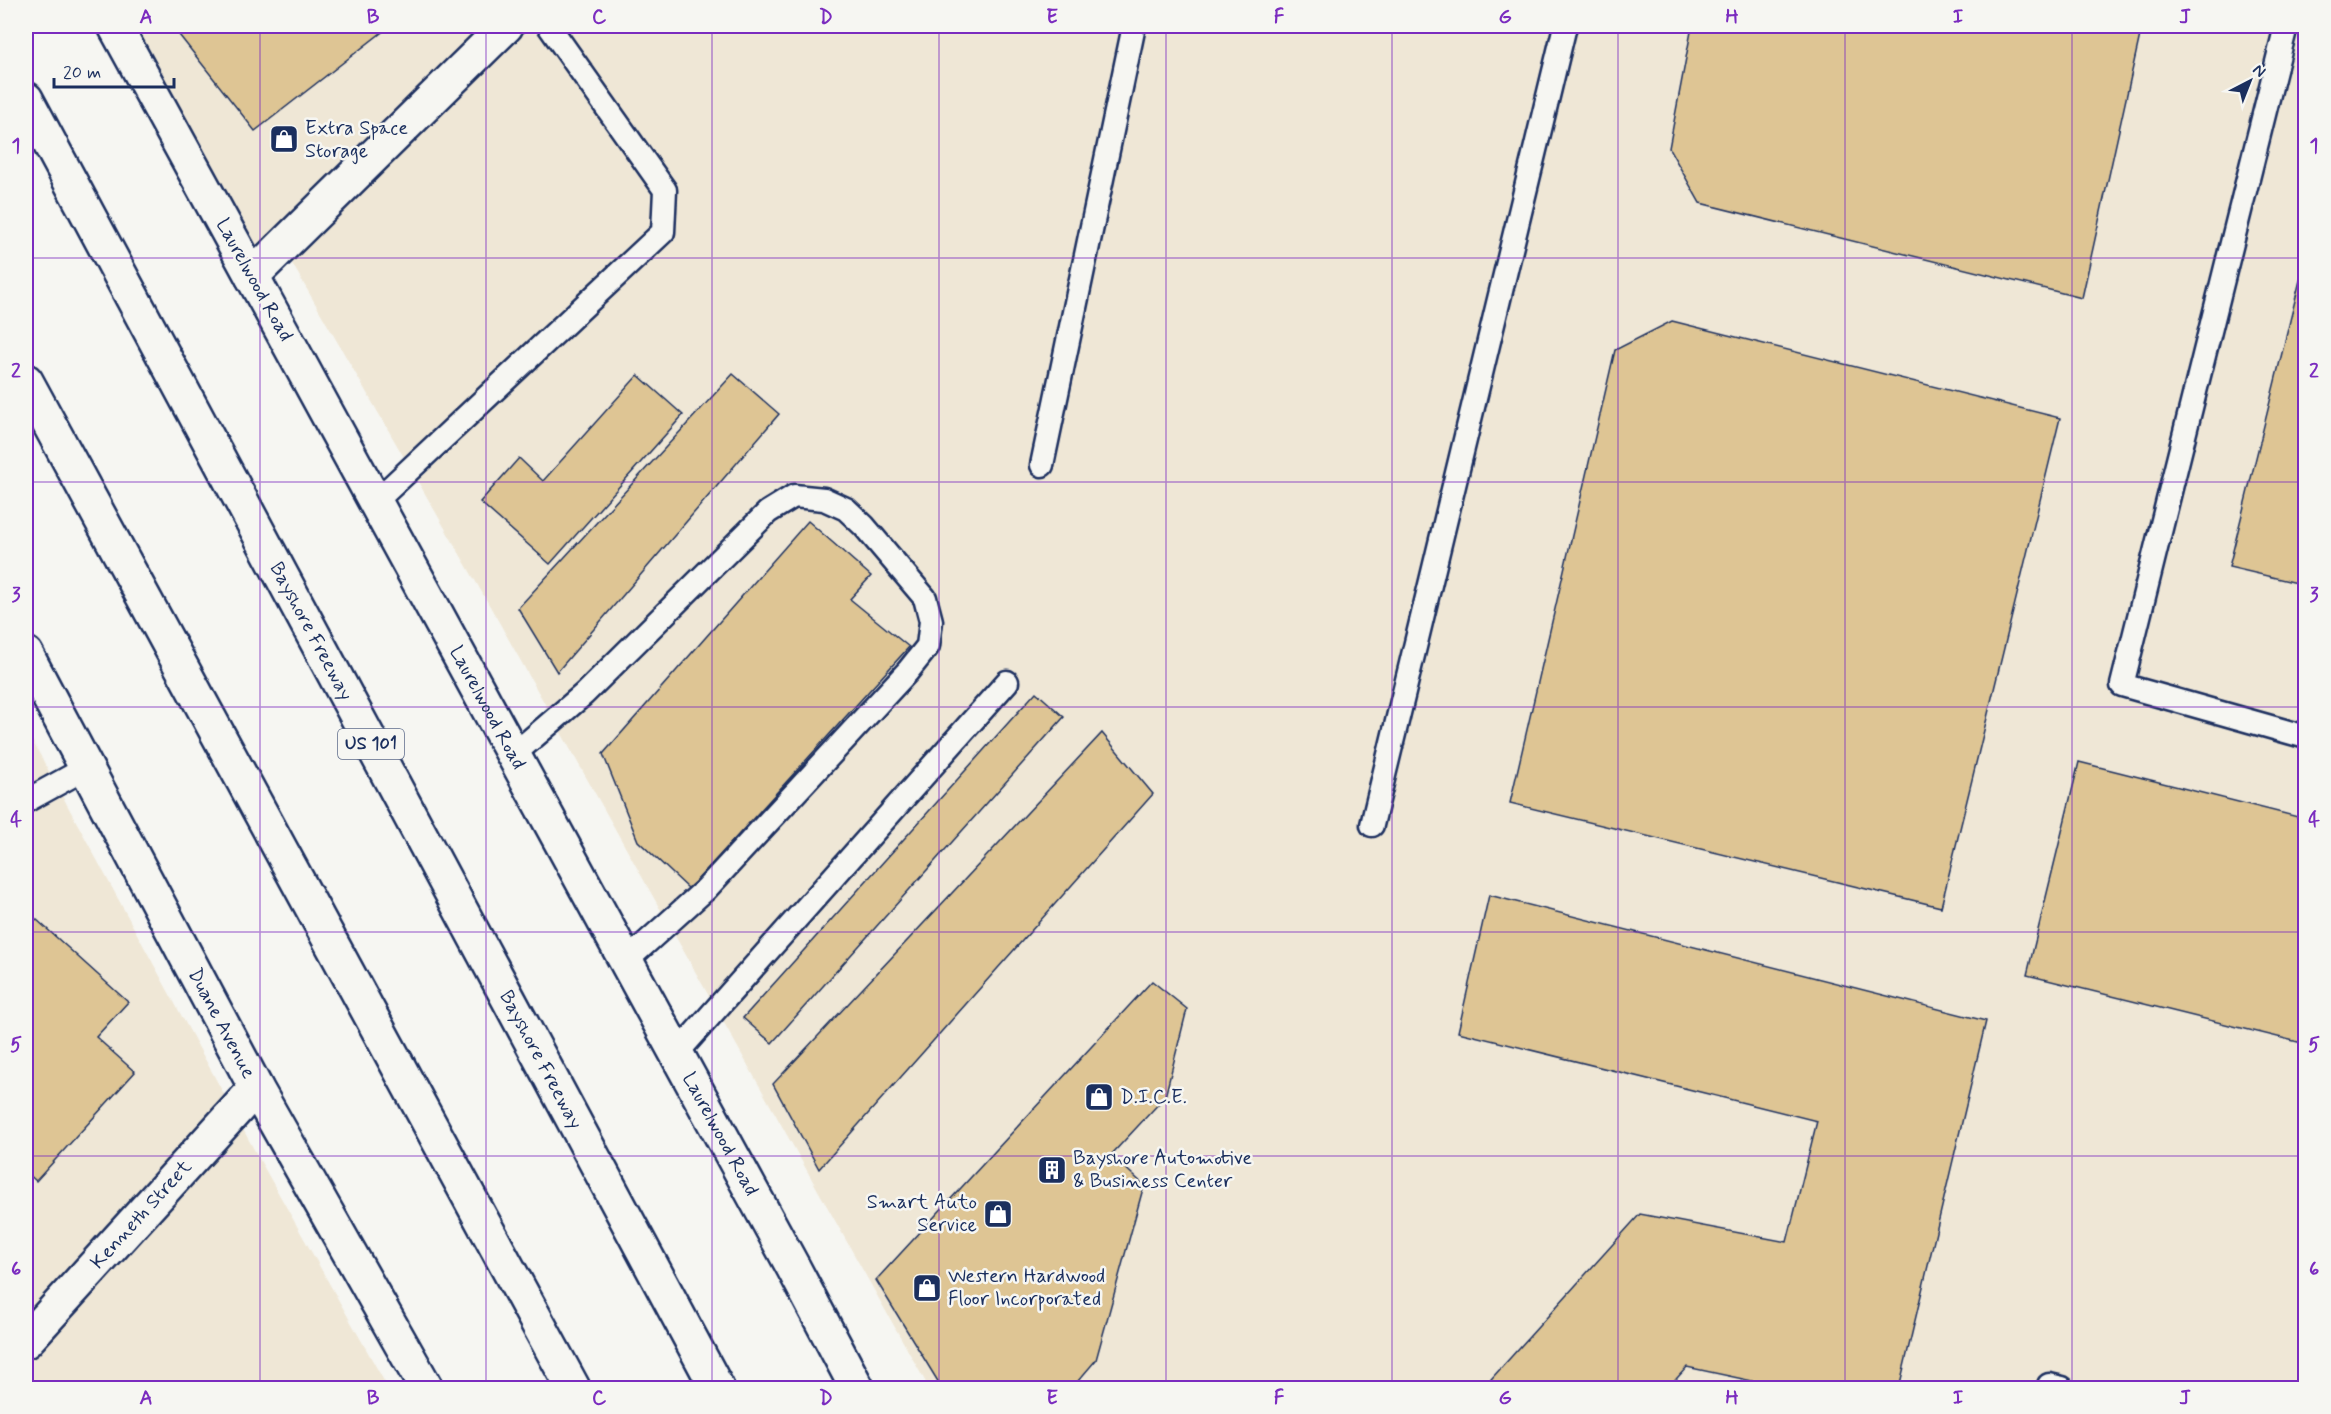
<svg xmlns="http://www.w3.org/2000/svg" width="2331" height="1414" viewBox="0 0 2331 1414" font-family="Mynerve,sans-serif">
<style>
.built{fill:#efe7d6}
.building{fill:#dec594;stroke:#1b2f5e;stroke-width:1.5}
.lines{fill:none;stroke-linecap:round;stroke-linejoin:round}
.service-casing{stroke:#1b2f5e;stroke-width:27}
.minor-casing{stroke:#1b2f5e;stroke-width:38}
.tertiary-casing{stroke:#1b2f5e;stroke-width:38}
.motorway-casing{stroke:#1b2f5e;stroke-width:38}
.service{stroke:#f6f6f2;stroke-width:22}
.minor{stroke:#f6f6f2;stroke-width:33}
.tertiary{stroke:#f6f6f2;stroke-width:33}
.motorway{stroke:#f6f6f2;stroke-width:33}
.grid{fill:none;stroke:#7b2cbf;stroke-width:1.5;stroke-opacity:0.55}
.labels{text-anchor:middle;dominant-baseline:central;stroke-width:5;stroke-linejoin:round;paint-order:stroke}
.shield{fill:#f6f6f2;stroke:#5d6b8a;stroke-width:1.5}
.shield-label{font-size:18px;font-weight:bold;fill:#1b2f5e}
.poi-label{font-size:20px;fill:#1b2f5e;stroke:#f6f6f2;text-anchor:start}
.street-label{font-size:20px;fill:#1b2f5e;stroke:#f6f6f2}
.neatline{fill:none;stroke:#7b2cbf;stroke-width:2}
.grid-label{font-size:20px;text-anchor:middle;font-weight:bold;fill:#7b2cbf}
</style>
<rect width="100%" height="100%" fill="#f6f6f2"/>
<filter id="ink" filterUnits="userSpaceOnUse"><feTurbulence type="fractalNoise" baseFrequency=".0167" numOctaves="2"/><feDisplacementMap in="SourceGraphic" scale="12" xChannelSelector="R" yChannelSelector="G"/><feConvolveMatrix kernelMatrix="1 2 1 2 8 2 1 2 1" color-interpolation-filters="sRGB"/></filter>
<g filter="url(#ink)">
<!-- built -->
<g class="built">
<polygon points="115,26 2305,26 2305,1388 929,1388 495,615 282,246 252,276"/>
<polygon points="26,729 257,1155 388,1388 26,1388"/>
</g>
<!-- building -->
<g class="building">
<polygon points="172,26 390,26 255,131"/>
<polygon points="1692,26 2142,26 2082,298 1700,203 1669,148"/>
<polygon points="2306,256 2306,585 2229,567"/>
<polygon points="1672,321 2060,418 1941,907 1510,803 1615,350"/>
<polygon points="733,374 779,414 557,672 518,608"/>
<polygon points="638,375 683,415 550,564 480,502 519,458 543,481"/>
<polygon points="808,521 871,576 850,599 909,647 689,889 638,841 603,754"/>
<polygon points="1036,692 1064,717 772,1043 743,1018"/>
<polygon points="1102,733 1153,794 819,1169 773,1084"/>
<polygon points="2079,762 2306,819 2306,1044 2027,975"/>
<polygon points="1489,895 1986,1021 1899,1388 1785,1388 1687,1367 1668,1388 1483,1388 1640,1214 1787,1242 1817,1121 1458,1032"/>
<polygon points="26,910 128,1002 96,1037 135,1072 36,1181 26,1172"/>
<polygon points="1152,981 1187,1009 1165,1097 1111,1155 1144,1185 1096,1360 1072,1388 942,1388 876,1280"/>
</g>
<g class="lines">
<!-- service casing -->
<g class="service-casing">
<g id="service">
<polyline points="2286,26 2122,685 2306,737"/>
<polyline points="1042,465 1134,26"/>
<polyline points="375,502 663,232 665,190 549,26"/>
<polyline points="513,755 584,694 768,512 794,496 824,499 846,509 864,526 925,598 931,621 928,646 908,671 706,889 626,961"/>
<polyline points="26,801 86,768"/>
<polyline points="1372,825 1565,26"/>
<polyline points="677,1053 1007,682"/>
<polyline points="2049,1385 2062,1388"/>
</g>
</g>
<!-- minor casing -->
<g class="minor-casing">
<g id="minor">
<polyline points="115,26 252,276"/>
<path id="s1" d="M26,654L256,1088L426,1388"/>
<path id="s2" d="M26,1341L256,1088"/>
</g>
</g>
<!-- tertiary casing -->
<g class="tertiary-casing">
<g id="tertiary">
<path id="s3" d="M506,26L252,276L793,1267L857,1388"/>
</g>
</g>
<!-- motorway casing -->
<g class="motorway-casing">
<g id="motorway">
<path id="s4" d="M26,99L717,1388"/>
<polyline points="26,381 573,1388"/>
</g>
</g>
<!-- service -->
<use href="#service" class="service"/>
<!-- minor -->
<use href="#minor" class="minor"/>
<!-- tertiary -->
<use href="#tertiary" class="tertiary"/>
<!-- motorway -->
<use href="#motorway" class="motorway"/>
</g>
</g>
<!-- grid -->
<path class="grid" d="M260,26V1388M486,26V1388M712,26V1388M939,26V1388M1166,26V1388M1392,26V1388M1618,26V1388M1845,26V1388M2072,26V1388M26,258H2306M26,482H2306M26,707H2306M26,932H2306M26,1156H2306"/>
<!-- icons -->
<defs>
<g id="shop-square" transform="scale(1.5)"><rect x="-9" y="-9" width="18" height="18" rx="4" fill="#1b2f5e" stroke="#f6f6f2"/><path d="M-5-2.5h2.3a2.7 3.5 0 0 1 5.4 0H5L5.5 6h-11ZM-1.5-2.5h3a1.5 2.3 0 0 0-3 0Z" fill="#fff"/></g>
<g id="building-square" transform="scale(1.5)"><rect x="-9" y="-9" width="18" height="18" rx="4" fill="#1b2f5e" stroke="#f6f6f2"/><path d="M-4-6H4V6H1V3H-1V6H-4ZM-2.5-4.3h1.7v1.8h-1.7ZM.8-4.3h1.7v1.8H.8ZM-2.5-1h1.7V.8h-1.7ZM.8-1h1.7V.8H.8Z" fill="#fff"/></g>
</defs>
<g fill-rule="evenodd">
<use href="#shop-square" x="284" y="139"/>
<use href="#shop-square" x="1099" y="1097"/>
<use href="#building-square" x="1052" y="1170"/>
<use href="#shop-square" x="998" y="1214"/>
<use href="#shop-square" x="927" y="1288"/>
</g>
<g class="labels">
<!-- shield labels -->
<rect class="shield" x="338" y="729" width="66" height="30" rx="4.5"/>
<g class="shield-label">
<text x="371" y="744">US 101</text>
</g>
<!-- poi labels -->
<g class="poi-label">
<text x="305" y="128">Extra Space<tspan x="305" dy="23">Storage</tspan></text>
<text x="1120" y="1097">D.I.C.E.</text>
<text x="1073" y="1158">Bayshore Automotive<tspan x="1073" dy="23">&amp; Business Center</tspan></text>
<text x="977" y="1202" text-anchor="end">Smart Auto<tspan x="977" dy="23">Service</tspan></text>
<text x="948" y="1276">Western Hardwood<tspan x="948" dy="23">Floor Incorporated</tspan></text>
</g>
<!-- street labels -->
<g class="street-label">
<text transform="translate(254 280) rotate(61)">Laurelwood Road</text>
<text stroke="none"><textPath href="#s4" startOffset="604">Bayshore Freeway</textPath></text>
<text stroke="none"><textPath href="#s3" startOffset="848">Laurelwood Road</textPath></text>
<text stroke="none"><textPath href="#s1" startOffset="418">Duane Avenue</textPath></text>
<text stroke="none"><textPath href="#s4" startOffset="1090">Bayshore Freeway</textPath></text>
<text stroke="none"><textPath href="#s3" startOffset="1334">Laurelwood Road</textPath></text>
<text stroke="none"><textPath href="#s2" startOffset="171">Kenneth Street</textPath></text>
</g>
</g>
<!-- margin -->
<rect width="2331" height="1414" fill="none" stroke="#f6f6f2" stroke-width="66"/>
<!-- north arrow -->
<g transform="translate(2250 81) rotate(42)" stroke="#f6f6f2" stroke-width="4.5" paint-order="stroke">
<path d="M0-4.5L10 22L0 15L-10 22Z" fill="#1b2f5e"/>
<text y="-9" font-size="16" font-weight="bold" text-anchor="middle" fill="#1b2f5e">N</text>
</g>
<!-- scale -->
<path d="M54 78v9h120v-9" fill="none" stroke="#1b2f5e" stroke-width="3"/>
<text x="63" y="78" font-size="18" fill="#1b2f5e" stroke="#f6f6f2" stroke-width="4.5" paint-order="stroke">20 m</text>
<rect x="33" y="33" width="2265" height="1348" class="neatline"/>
<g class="grid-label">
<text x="146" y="23">A</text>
<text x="373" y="23">B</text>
<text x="599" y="23">C</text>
<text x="826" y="23">D</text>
<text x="1052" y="23">E</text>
<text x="1279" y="23">F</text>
<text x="1505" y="23">G</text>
<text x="1732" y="23">H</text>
<text x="1958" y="23">I</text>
<text x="2185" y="23">J</text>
<text x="16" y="152">1</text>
<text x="2314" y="152">1</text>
<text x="16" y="377">2</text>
<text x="2314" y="377">2</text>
<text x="16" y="601">3</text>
<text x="2314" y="601">3</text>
<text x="16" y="826">4</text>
<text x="2314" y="826">4</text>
<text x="16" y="1051">5</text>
<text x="2314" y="1051">5</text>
<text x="16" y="1275">6</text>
<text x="2314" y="1275">6</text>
<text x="146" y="1404">A</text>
<text x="373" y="1404">B</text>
<text x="599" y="1404">C</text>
<text x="826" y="1404">D</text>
<text x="1052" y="1404">E</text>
<text x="1279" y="1404">F</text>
<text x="1505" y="1404">G</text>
<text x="1732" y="1404">H</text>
<text x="1958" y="1404">I</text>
<text x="2185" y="1404">J</text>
</g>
</svg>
